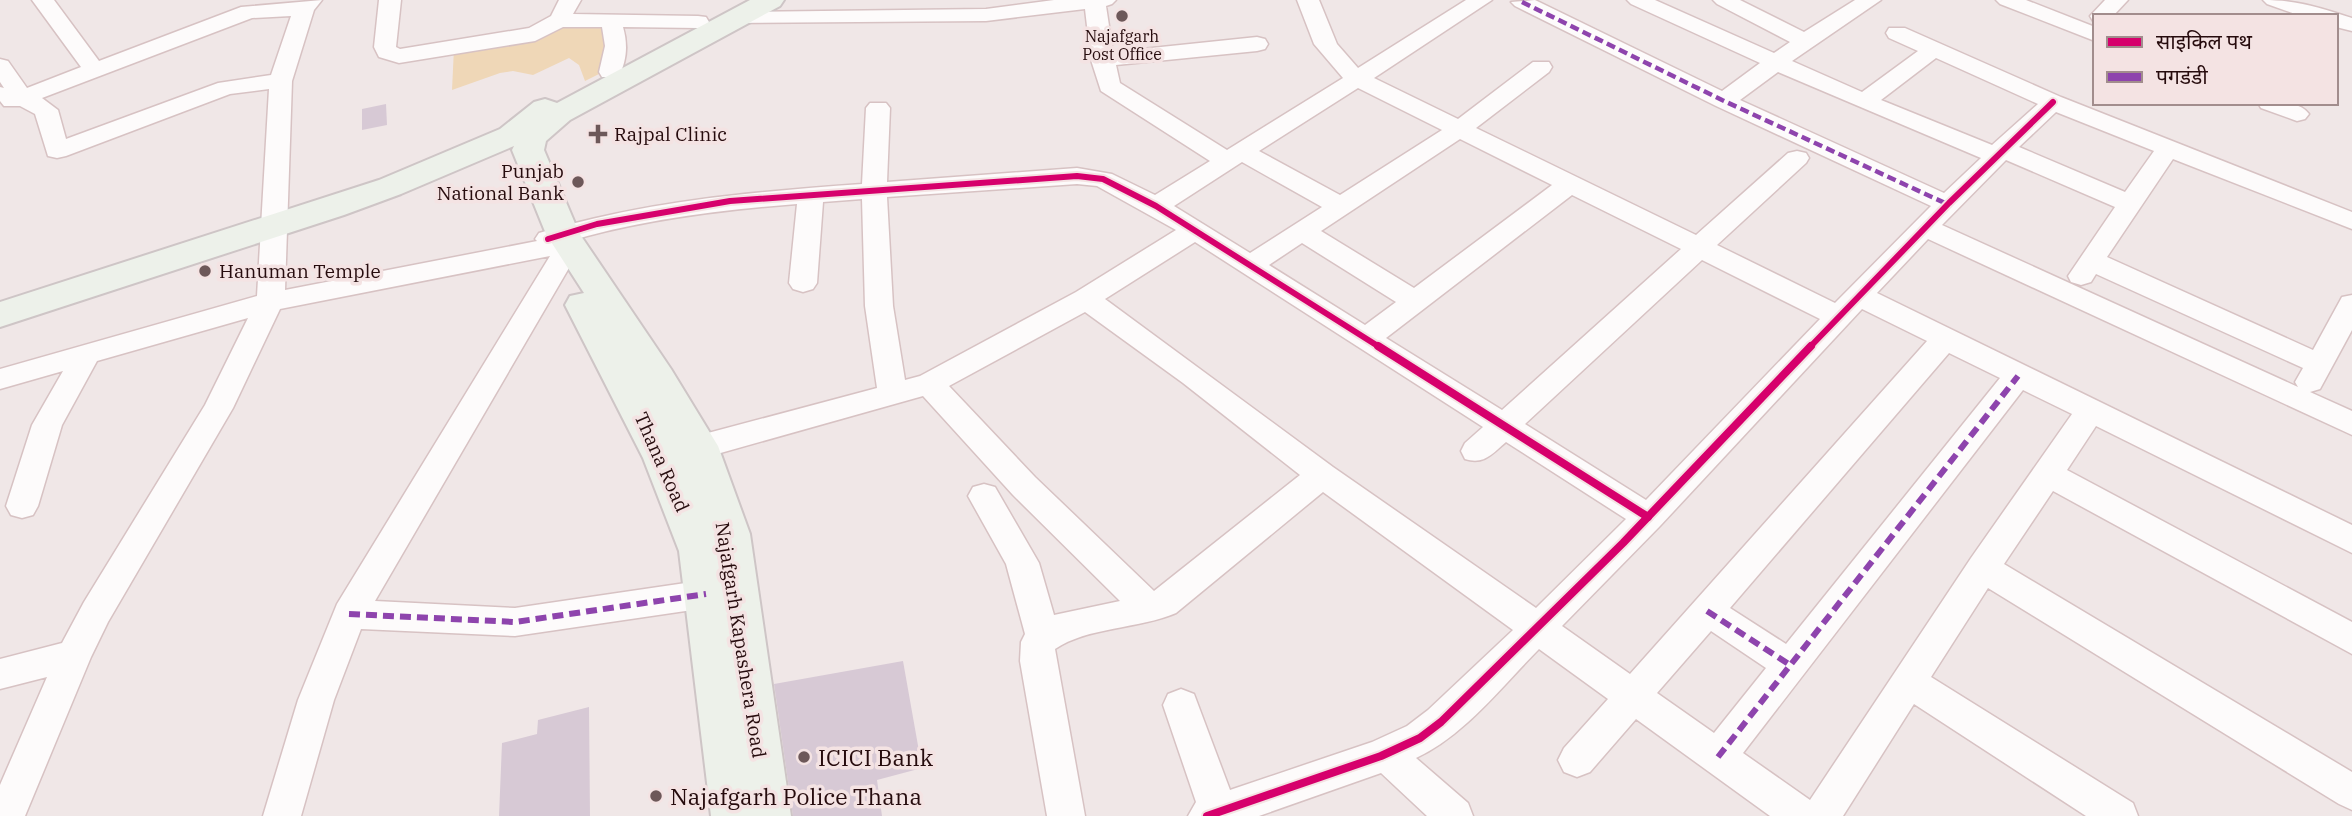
<svg xmlns="http://www.w3.org/2000/svg" width="2352" height="816" viewBox="0 0 2352 816" font-family="'IBM Plex Serif','Noto Sans Devanagari',serif">
<style>
.green{fill:#efd7b7}
.building{fill:#d7c9d5}
.lines{fill:none;stroke-linecap:round;stroke-linejoin:round}
.minor-casing{stroke:#d7c2c3;stroke-width:3}
.major-casing{stroke:#cec5c6;stroke-width:4}
.minor{fill:#fdfbfb;fill-rule:evenodd}
.major{fill:#edf1ea;fill-rule:evenodd}
.quiet-far1{stroke:#8e44ad;stroke-width:4.5;stroke-dasharray:9 4.5;stroke-linecap:butt}
.quiet{stroke:#8e44ad;stroke-width:6;stroke-dasharray:11 6;stroke-linecap:butt}
.cycleway-far1-casing{stroke:#f4e3e3;stroke-width:10}
.cycleway-casing{stroke:#f4e3e3;stroke-width:12}
.cycleway-far1{stroke:#d6006c;stroke-width:6}
.cycleway{stroke:#d6006c;stroke-width:8}
.poi-dot{fill:#6d5859;stroke:#f4e3e3;stroke-width:2.5}
.labels{text-anchor:middle;dominant-baseline:central;stroke-width:7;stroke-linejoin:round;paint-order:stroke}
.far-poi-label{font-size:16px;fill:#260b0d;stroke:#f4e3e3}
.poi-label{font-size:19px;fill:#260b0d;stroke:#f4e3e3;text-anchor:start}
.street-label{font-size:19px;fill:#260b0d;stroke:#f4e3e3}
.near-poi-label{font-size:23px;fill:#260b0d;stroke:#f4e3e3;text-anchor:start}
</style>
<rect width="100%" height="100%" fill="#f0e7e7"/>
<!-- green -->
<polygon class="green" points="608,22 611,68 585,81 579,65 569,58 533,75 513,71 500,73 452,90 454,48 547,28"/>
<!-- building -->
<g class="building">
<polygon points="386,104 387,125 362,130 362,109"/>
<polygon points="903,661 922,768 877,780 882,816 793,816 774,684"/>
<polygon points="589,707 590,816 499,816 502,743 537,734 538,720"/>
</g>
<g class="lines">
<!-- minor casing -->
<g class="minor-casing">
<g id="minor">
<path d="M32,0H54L99,61L241,7L322,0L314,10L292,81L285,290L537,241L535,239L539,233C646,201 751,192 862,184L866,108L870,103H886L890,108L887,182L1077,168L1112,174L1155,195L1210,161L1101,91L1091,60L1085,9L986,21L728,23L725,18L728,13L736,12L986,9L1054,0H1116L1112,4L1106,6L1113,52L1257,37L1265,39L1268,44L1265,49L1257,51L1116,65L1120,83L1227,150L1343,78L1314,44L1297,0H1319L1337,44L1358,68L1466,0H1492L1374,78L1458,119L1533,62H1549L1552,67L1549,72L1476,128L1696,235L1788,153L1797,151L1806,153L1809,158L1806,163L1717,245L1835,303L1931,206L1716,106L1515,6L1511,2L1535,0L1722,91L1760,63L1631,4L1627,0H1655L1774,53L1790,42L1717,4L1713,0H1740L1804,32L1855,0H1881L1792,61L1862,92L1918,51L1889,38L1886,33L1889,28H1905L2061,97L2352,212V229L2173,159L2107,257L2313,350L2342,297L2352,295V330L2320,389L2310,392L2352,411V435L1928,239L1877,293L2352,525V553L2096,426L2067,470L2352,622V654L2053,491L2004,564L2352,772V810L2339,804L1988,588L1931,677L2133,803L2138,816H2086L1914,704L1843,816H1770L1636,719L1590,772L1577,777L1564,772L1558,760L1564,748L1608,699L1539,649C1502,686 1465,735 1416,758L1468,803L1473,816H1427L1381,773L1259,816H1188L1196,802L1163,705L1168,694L1181,689L1194,694L1230,790L1372,742L1407,726L1428,710L1513,630L1323,492L1176,613C1139,629 1087,627 1055,649L1085,816H1047L1020,661L1021,642L1025,634L1006,564L968,496L973,487L984,484L995,487L1039,563L1054,615L1120,601L1013,495L923,396L678,465L667,461L663,453L667,445L678,441L877,388L865,306L862,199L823,202L817,283L813,289L803,292L793,289L789,283L797,204C719,210 638,220 563,243L565,247L562,253L569,255L573,261L375,601L515,608L706,580L718,584L723,594L718,604L706,608L515,636L361,629L334,700L301,816H263L298,700L337,604L550,256L280,309L233,408L108,622L91,657L25,816H0V785L47,677L0,689V659L62,643L84,602L205,405L248,318L97,361L62,425L38,506L33,515L22,518L11,515L6,506L32,425L63,371L0,389V369L257,296L269,89L230,94L66,156L57,158L48,156L35,114L20,106H4L0,101V87L4,88L0,82V59L8,61L27,88L81,67ZM291,16L271,75L218,83L66,139L58,110L42,98L252,18ZM1936,58L2038,104L1992,145L1881,100ZM1778,72L1981,158L1944,193L1740,100ZM1358,88L1442,130L1340,195L1259,151ZM2056,112L2154,151L2125,192L2019,147ZM1460,139L1552,185L1414,288L1321,231ZM2006,160L2115,207L2068,276L2071,282L2081,285L2091,282L2096,274L2303,368L2295,382L2298,387L1942,225ZM1242,162L1322,207L1250,253L1174,206ZM1077,184L1097,186L1176,230L1076,292L920,376L905,380L893,306L887,197ZM1572,195L1681,249L1502,410L1386,338ZM1195,242L1483,427L1465,443L1461,451L1465,459C1484,465 1492,454 1506,442L1626,519L1536,608L1333,467L1105,299ZM1302,243L1396,302L1365,325L1269,265ZM1702,260L1820,319L1646,500L1525,424ZM1862,309L1927,341L1630,674L1562,626L1660,526ZM1085,312L1183,383L1300,475L1154,591L1035,477L949,386ZM1949,353L2000,378L1786,644L1730,608ZM2023,390L2072,414L1971,558L1810,800L1743,753ZM1711,631L1766,668L1714,733L1657,693Z"/>
<path d="M379,0H401L396,47L400,49L529,28L551,16L559,0H581L573,14L698,16L706,17L709,22L706,27L698,28L623,27C628,44 627,62 618,77H602L599,72L605,46L602,27H563L535,41L399,63L379,57L374,47Z"/>
<polygon points="1996,0 2026,0 2095,27 2095,41 2000,4"/>
<polygon points="2105,0 2128,0 2113,16 2095,16 2093,21 2090,16"/>
<path d="M2263,0C2299,0 2320,8 2352,18V31L2336,27V16H2301L2267,4Z"/>
<path d="M2258,103C2274,103 2298,99 2309,114L2305,119L2297,121L2261,108Z"/>
</g>
</g>
<!-- major casing -->
<g class="major-casing">
<polygon id="major" points="750,0 784,0 780,6 570,120 546,141 544,150 579,233 671,369 718,446 750,534 791,816 711,816 679,551 643,458 565,305 570,296 584,293 546,234 512,150 514,146 401,194 344,215 0,327 0,302 379,180 500,129 534,102 545,99 557,103"/>
</g>
<!-- minor -->
<use href="#minor" class="minor"/>
<!-- major -->
<use href="#major" class="major"/>
<!-- quiet-far1 -->
<polyline class="quiet-far1" points="1522,2 1722,100 1947,204"/>
<!-- quiet -->
<g class="quiet">
<polyline points="1707,611 1790,665"/>
<polyline points="349,614 515,622 706,594"/>
<polyline points="1718,757 2018,376"/>
</g>
<!-- cycleway-far1 casing -->
<g class="cycleway-far1-casing">
<g id="cycleway-far1">
<polyline points="548,239 597,224 730,201 1077,176 1103,179 1156,206 1381,348"/>
<polyline points="1809,348 1949,203 2053,102"/>
</g>
</g>
<!-- cycleway casing -->
<g class="cycleway-casing">
<g id="cycleway">
<polyline points="1378,346 1648,517"/>
<polyline points="1207,816 1381,756 1420,738 1441,722 1623,543 1811,346"/>
</g>
</g>
<!-- cycleway-far1 -->
<use href="#cycleway-far1" class="cycleway-far1"/>
<!-- cycleway -->
<use href="#cycleway" class="cycleway"/>
</g>
<!-- markers -->
<g class="poi-dot">
<circle cx="1122" cy="16" r="7"/>
<path d="M594.5 123.5h7v7h7v7h-7v7h-7v-7h-7v-7h7z"/>
<circle cx="578" cy="182" r="7"/>
<circle cx="205" cy="271" r="7"/>
<circle cx="804" cy="757" r="7"/>
<circle cx="656" cy="796" r="7"/>
</g>
<g class="labels">
<!-- far-poi labels -->
<g class="far-poi-label">
<text x="1122" y="36">Najafgarh<tspan x="1122" dy="18">Post Office</tspan></text>
</g>
<!-- poi labels -->
<g class="poi-label">
<text x="614" y="134">Rajpal Clinic</text>
<text x="564" y="171" text-anchor="end">Punjab<tspan x="564" dy="22">National Bank</tspan></text>
<text x="219" y="271">Hanuman Temple</text>
</g>
<!-- street labels -->
<g class="street-label">
<text transform="translate(662 462) rotate(66)">Thana Road</text>
<text transform="translate(741 640) rotate(81)">Najafgarh Kapashera Road</text>
</g>
<!-- near-poi labels -->
<g class="near-poi-label">
<text x="818" y="757">ICICI Bank</text>
<text x="670" y="796">Najafgarh Police Thana</text>
</g>
</g>
<!-- legend -->
<rect x="2093" y="14" width="245" height="91" fill="#f4e3e3" stroke="#a28d8d" stroke-width="2"/>
<rect x="2107" y="37" width="35" height="10" fill="#d6006c" stroke="#a28d8d" stroke-width="2"/>
<text x="2156" y="49" font-size="21" fill="#260b0d">साइकिल पथ</text>
<rect x="2107" y="72" width="35" height="10" fill="#8e44ad" stroke="#a28d8d" stroke-width="2"/>
<text x="2156" y="84" font-size="21" fill="#260b0d">पगडंडी</text>
</svg>
